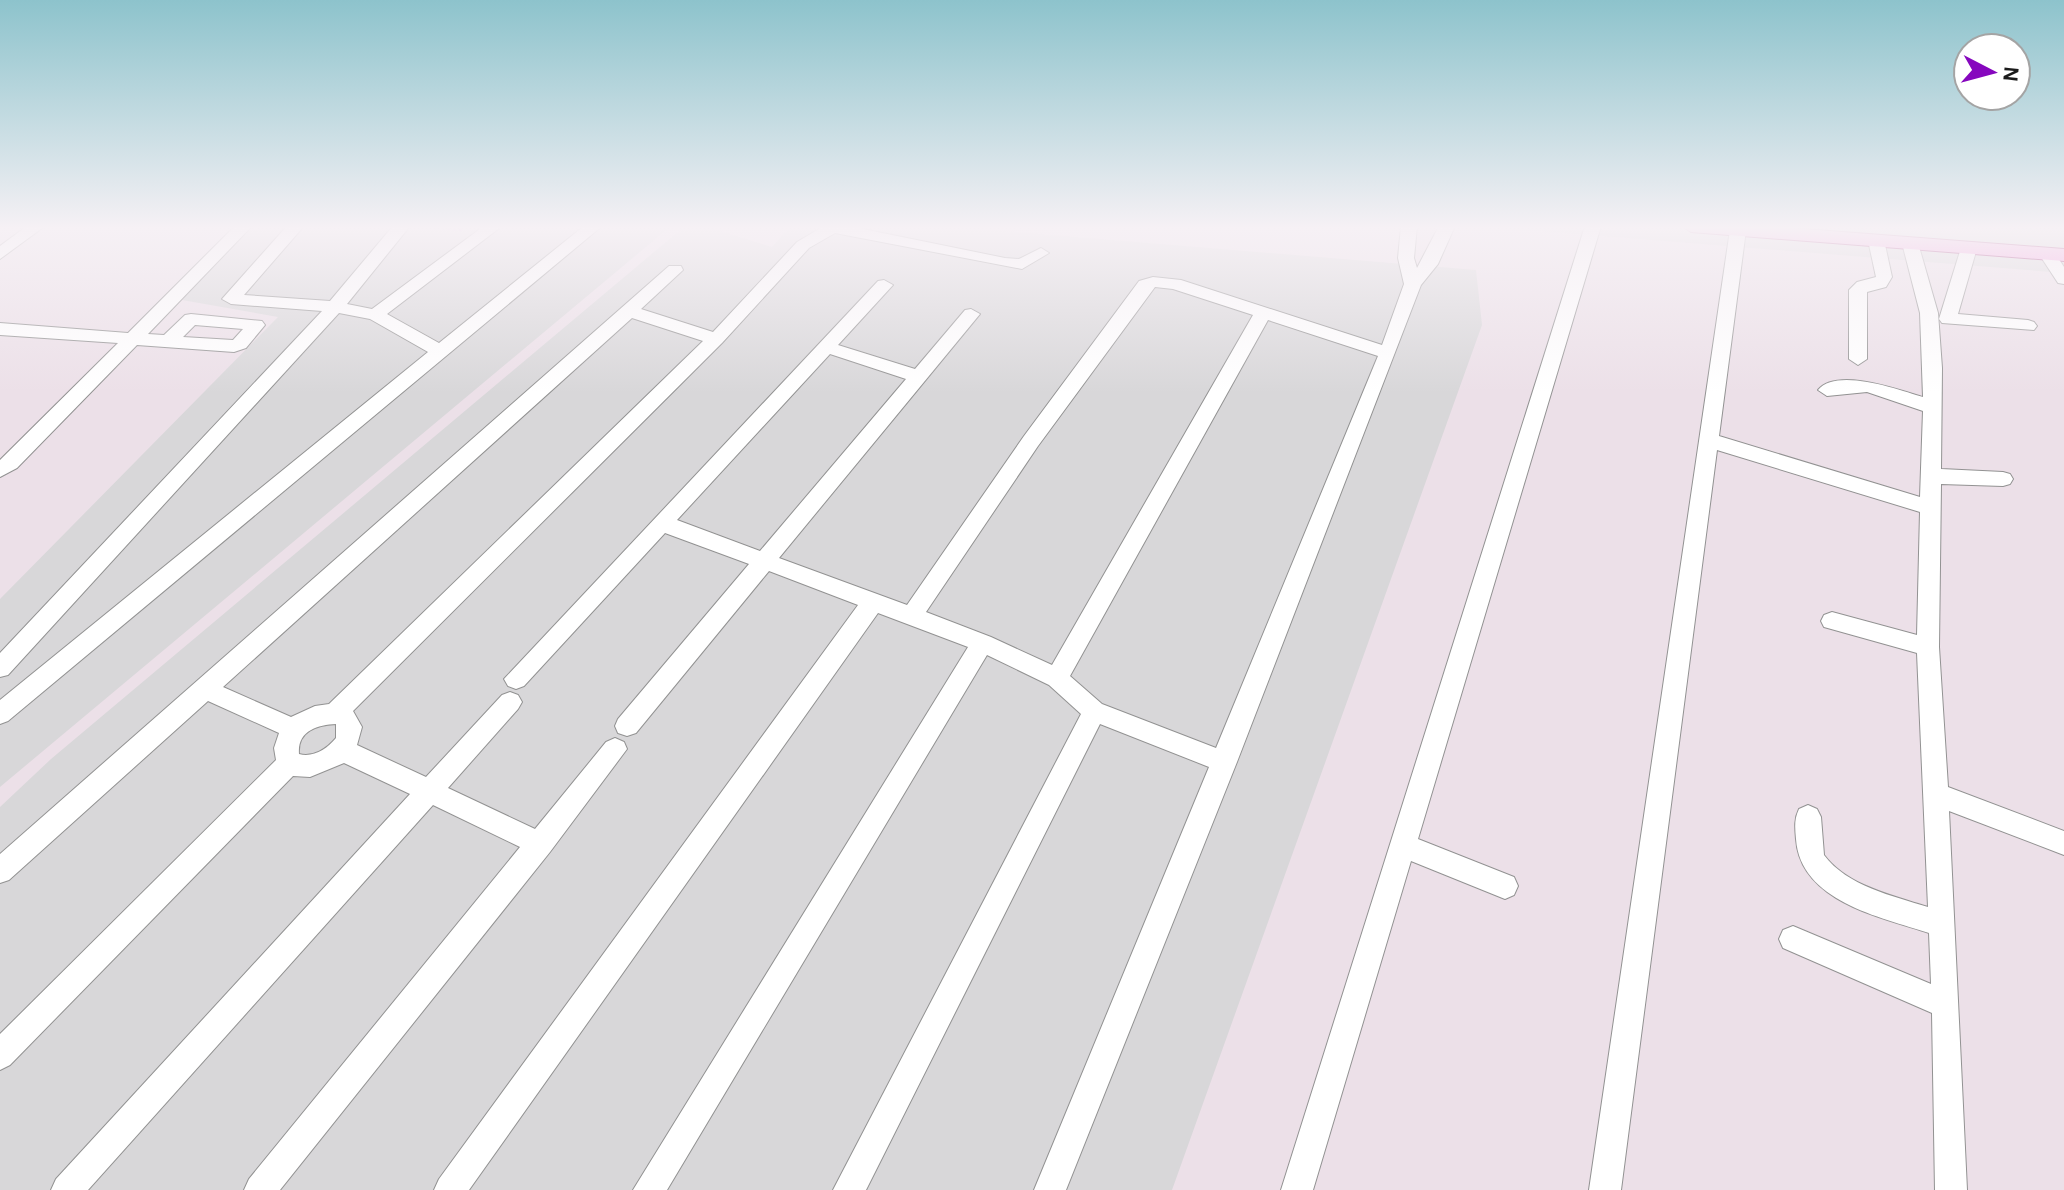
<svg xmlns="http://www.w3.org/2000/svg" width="2064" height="1190" viewBox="0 0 2064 1190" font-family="'Alegreya Sans',sans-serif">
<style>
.residential{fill:#d8d7d9}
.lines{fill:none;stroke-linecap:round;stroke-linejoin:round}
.minor-casing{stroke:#929292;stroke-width:2}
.major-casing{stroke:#8c055b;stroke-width:2}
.path{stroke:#d869f4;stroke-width:3;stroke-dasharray:3 3;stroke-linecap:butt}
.minor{fill:#fff;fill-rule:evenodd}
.major{fill:#f899df;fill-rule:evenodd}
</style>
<rect width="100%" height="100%" fill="#ece0e8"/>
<!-- residential -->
<g class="residential">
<polygon points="250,226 671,226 0,787 0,599 278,317 182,300"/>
<polygon points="685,226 704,226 772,247 791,226 944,226 1476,270 1482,325 1172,1190 0,1190 0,807 51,759"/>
<polygon points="1478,226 2064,226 2064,273"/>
</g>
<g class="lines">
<!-- minor casing -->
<g class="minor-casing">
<g id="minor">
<polygon points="27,226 45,226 0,259 0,246"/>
<path d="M235,226H252L148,334L164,335L185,315L191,314L262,321L265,325L246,348L234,352L137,345L17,468L0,477V460L118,343L0,335V323L128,333ZM195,325L243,329L233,340L183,337Z"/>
<polygon points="287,226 304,226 244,295 330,301 393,226 410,226 347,304 372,309 484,226 502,226 387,314 439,343 584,226 602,226 8,721 0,724 0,700 428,352 370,319 339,313 8,675 0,677 0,653 322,311 231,304 222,299"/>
<path d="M824,226H848L1005,258L1019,259L1041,248L1049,253L1022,269L835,233L809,248L722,343L353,711L362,727L357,745L426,777L502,695L510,692L518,695L522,702L518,709L448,788L535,829L606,742L615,738L624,742L627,749L550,852L280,1190H244L249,1179L520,847L433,805L88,1190H51L56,1179L410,794L344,763L310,777L293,776L10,1065L0,1070V1034L276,760L274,748L279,733L208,701L9,880L0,883V854L669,266H681L683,270L641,309L713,332L797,242ZM632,318L703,341L329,704L315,706L291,717L223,687ZM336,724V738C327,749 313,758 299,754C297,731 317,725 336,724Z"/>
<path d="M1401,226H1417L1414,258L1417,268L1439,226H1455L1438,264L1421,285L1237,762L1066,1190H1034L1209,767L1100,724L866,1190H833L1081,714L1049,685L987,655L667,1190H633L968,647L878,613L469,1190H434L439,1179L858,605L769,571L636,733L627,736L618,733L615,726L618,719L749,564L665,533L524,686L516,689L508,686L504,679L878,281L884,280L893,285L838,345L915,369L965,310L971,309L980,314L779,558L907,605L1024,436L1139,281L1153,277L1181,280L1382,345L1404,284L1398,258ZM1155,287L1173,289L1253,315L1052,665L991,637L926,612L1038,446ZM1268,320L1378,356L1216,748L1102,704L1070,676ZM830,354L906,379L760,551L677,520Z"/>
<polygon points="1585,226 1601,226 1418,839 1514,877 1518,886 1514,895 1505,899 1411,861 1313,1190 1281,1190"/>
<path d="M1742,226L1746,230L1719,436L1920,497L1923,411L1867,392L1827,396L1818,390C1837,367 1899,390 1923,397L1920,313L1902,243L1910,238L1918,243L1938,313L1942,368L1941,469L2003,472L2010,474L2013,479L2010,484L2003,486L1941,484L1939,647L1948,787L2064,831V855L1949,811L1967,1190H1935L1932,1013L1783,948L1779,939L1783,930L1793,926L1931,984L1929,933C1880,917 1800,901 1796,839C1795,828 1794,819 1799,809L1808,805L1817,809L1821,817L1824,855C1847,886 1893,896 1928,907L1917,653L1824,627L1821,621L1824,615L1832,612L1917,635L1920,512L1717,450L1621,1190H1589L1730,230L1732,227Z"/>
<polygon points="1876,235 1884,240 1892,277 1886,287 1867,292 1867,359 1858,365 1849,359 1849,290 1857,282 1876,277 1868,240"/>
<polygon points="1969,243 1977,248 1958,314 2028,320 2034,322 2037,326 2034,330 1942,323 1939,319 1961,248"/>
<polygon points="2047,249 2053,250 2064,267 2064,284 2058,283 2039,254"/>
</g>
</g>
<!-- major casing -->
<g class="major-casing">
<polygon id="major" points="1682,226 1766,226 2064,249 2064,261 1691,232"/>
</g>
<!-- path -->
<polyline class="path" points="429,226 462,230"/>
<!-- minor -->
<use href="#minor" class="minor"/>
<!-- major -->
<use href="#major" class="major"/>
</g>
<!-- sky -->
<linearGradient id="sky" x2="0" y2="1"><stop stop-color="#8dc3cc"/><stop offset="0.58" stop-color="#f6f1f5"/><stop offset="1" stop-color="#f6f1f5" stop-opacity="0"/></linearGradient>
<rect width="2064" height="393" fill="url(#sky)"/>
<!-- north arrow -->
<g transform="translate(1992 72) rotate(96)"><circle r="38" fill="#ffffff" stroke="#a4a4a4" stroke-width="2"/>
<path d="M0-6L14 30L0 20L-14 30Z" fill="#8607be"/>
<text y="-12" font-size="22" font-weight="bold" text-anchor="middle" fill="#1b1b1b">N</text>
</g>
</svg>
